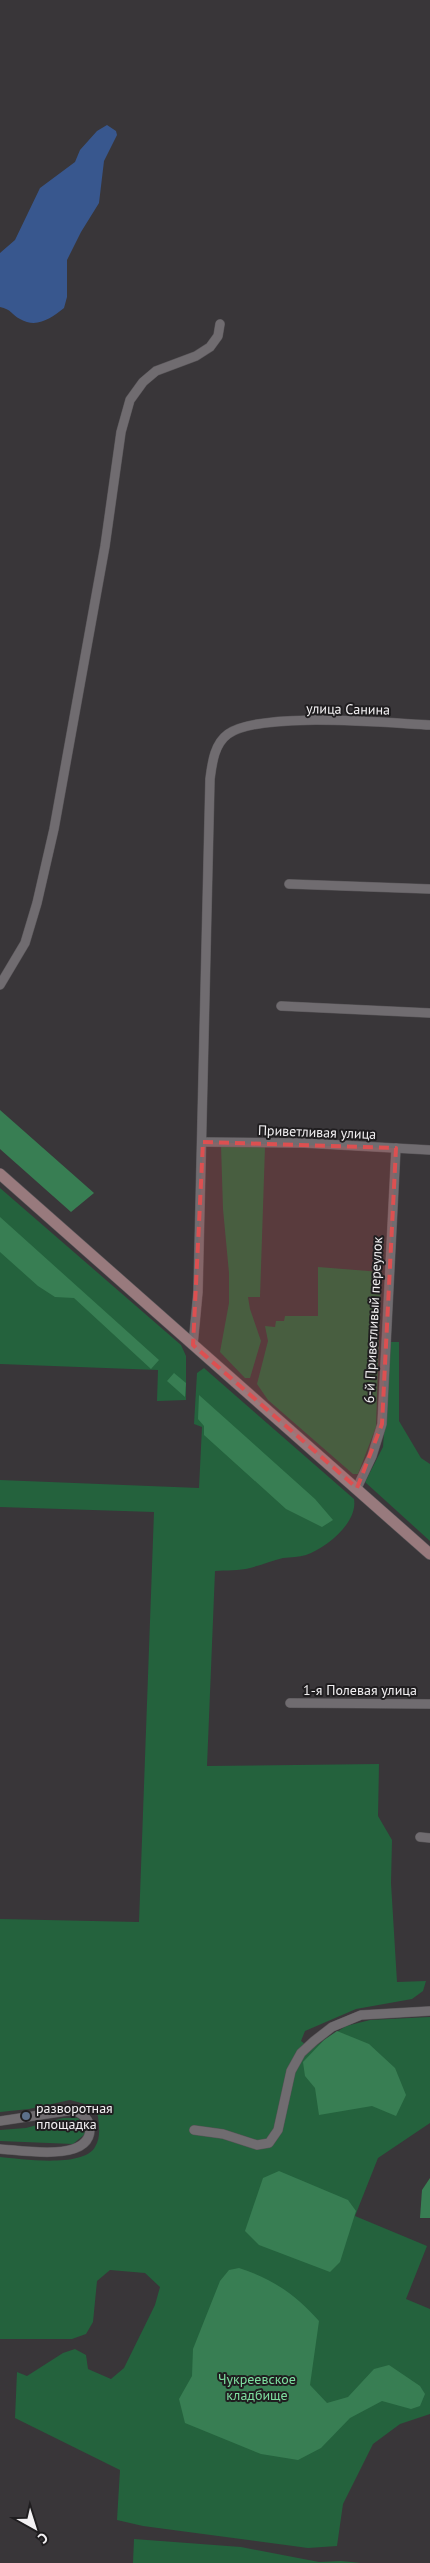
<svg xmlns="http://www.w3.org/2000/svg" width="430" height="2563" viewBox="0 0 430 2563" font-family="'PT Sans',sans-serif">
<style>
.green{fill:#24623d}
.forest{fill:#387e53}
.water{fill:#38578e}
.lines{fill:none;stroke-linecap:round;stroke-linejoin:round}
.street-casing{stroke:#585558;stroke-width:10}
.secondary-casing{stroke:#585558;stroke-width:12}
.street{stroke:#706c70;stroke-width:9}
.secondary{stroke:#987a7d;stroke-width:11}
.marked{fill:#dc5051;fill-opacity:0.2;stroke:#dc5051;stroke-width:4;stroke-dasharray:10 6;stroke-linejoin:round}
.service-dot{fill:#5c6f8a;stroke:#201e20;stroke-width:2}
.labels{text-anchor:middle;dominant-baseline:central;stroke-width:4;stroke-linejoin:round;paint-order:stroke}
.street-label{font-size:14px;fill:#f3f1f3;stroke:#201e20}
.poi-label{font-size:14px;fill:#f3f1f3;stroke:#201e20;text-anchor:start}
.park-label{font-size:14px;fill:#7edfa0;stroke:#201e20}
</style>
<rect width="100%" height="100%" fill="#393639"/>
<!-- green -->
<g class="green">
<polygon points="221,1145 265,1147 260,1297 248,1297 250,1309 261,1341 250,1378 245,1378 220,1352 229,1303 229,1273 223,1209"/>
<polygon points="0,1188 181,1345 186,1356 186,1400 157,1401 158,1370 0,1364"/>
<polygon points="318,1267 381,1272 376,1427 358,1474 353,1474 268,1400 257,1384 268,1341 265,1326 275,1327 276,1321 284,1321 285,1316 318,1316"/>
<polygon points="390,1342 399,1342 399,1421 421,1458 430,1464 430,1541 365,1482 383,1447"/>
<path d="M204,1368L354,1499C358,1523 326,1548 306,1555C299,1557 291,1557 283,1558C272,1561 261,1565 250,1568C239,1571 226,1570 215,1571L207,1766L379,1764L378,1816L392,1840L391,1883L397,1982L426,1981L423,1991L412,1999L356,2009L305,2031L301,2041L311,2049L346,2026L370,2020L430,2017V2123L378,2158L355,2216L427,2246L406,2299L430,2309V2414L400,2424L373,2444L343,2504L337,2546L308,2548L143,2526L117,2520L120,2470L15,2418L17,2372L27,2376L63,2353L75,2349L86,2355L88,2369L111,2379L124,2368L155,2305L160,2287L145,2273L110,2270L97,2281L93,2322L86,2334L72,2339H0V2157C21,2159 83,2168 95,2147C101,2137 99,2127 98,2116L85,2104L70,2100L29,2109L0,2112V1919L139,1922L154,1512L0,1507V1480L199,1488L202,1427L194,1424L197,1373Z"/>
<polygon points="63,2118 78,2118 84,2126 85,2134 73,2144 0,2141 0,2130 26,2128"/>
<polygon points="134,2539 241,2547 319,2562 341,2561 361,2563 133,2563"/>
</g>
<!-- forest -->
<g class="forest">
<polygon points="0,1110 94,1193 71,1212 0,1149"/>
<polygon points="0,1217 159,1360 151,1369 74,1298 55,1297 38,1286 0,1252"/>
<polygon points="174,1373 186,1383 185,1397 167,1381"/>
<polygon points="199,1395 315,1499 333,1520 322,1527 286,1509 204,1435 204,1426 198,1419"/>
<polygon points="337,2031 369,2044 395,2068 406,2095 396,2116 372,2106 319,2115 315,2088 305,2076 303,2062 324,2040"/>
<polygon points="279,2171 348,2200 356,2211 340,2262 330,2272 259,2245 245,2231 263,2178"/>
<polygon points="430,2178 430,2218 420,2218 422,2190"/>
<path d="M239,2268C273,2279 296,2295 319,2321L310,2385L327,2403L348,2397L374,2369L389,2365L420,2386L425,2394L420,2406L411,2409L382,2401L350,2418L321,2448L298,2460L261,2454L185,2423L179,2399L192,2376L193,2349L220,2281L229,2270Z"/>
</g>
<!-- water -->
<path class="water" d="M107,125L116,131L117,135L104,161L99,203L81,232L67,260V297L64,308C51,318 37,329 20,319C12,315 11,309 0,307V253L15,240L40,188L75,162L80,150L97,131Z"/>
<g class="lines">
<!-- street casing -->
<g class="street-casing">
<g id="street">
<polyline points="289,884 430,889"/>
<polyline points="0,985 25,943 37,903 54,829 105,546 121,432 130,400 143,382 156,371 196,356 210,347 218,336 220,324"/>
<polyline points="281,1006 430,1013"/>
<polyline points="203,1142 304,1143 430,1150"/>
<path d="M193,1345L198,1292L210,779C212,764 214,744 228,734C260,711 387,723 430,725"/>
<polyline points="357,1488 372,1456 382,1424 396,1148"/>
<polyline points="290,1703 430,1704"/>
<polyline points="420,1837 430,1838"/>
<path d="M0,2121L73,2110C81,2113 90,2119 90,2129C90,2163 21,2150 0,2149"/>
<polyline points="194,2130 223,2134 257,2145 269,2143 278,2130 291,2071 301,2053 314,2041 332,2027 361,2015 430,2011"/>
</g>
</g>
<!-- secondary casing -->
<g class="secondary-casing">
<polyline id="secondary" points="0,1174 430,1554"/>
</g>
<!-- street -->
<use href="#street" class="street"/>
<!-- secondary -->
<use href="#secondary" class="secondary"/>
</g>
<!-- marked area -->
<path class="marked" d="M203,1142L396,1148L382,1424L357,1488L193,1345Z"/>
<!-- markers -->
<circle class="service-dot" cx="26" cy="2116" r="5"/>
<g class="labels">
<!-- street labels -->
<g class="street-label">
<text transform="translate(348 709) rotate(1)">улица Санина</text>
<text transform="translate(317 1132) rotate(2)">Приветливая улица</text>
<text transform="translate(373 1320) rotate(-87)">6-й Приветливый переулок</text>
<text x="360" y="1690">1-я Полевая улица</text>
</g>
<!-- poi labels -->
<g class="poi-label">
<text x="36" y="2108">разворотная<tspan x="36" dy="16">площадка</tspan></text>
</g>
<!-- park labels -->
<g class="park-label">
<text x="257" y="2379">Чукреевское<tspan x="257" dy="16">кладбище</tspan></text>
</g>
</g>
<!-- north arrow -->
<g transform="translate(35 2528) rotate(141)" stroke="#201e20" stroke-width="4" paint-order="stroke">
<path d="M0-4L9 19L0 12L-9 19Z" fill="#f3f1f3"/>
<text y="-8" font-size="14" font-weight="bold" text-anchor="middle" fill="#f3f1f3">С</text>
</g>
</svg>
